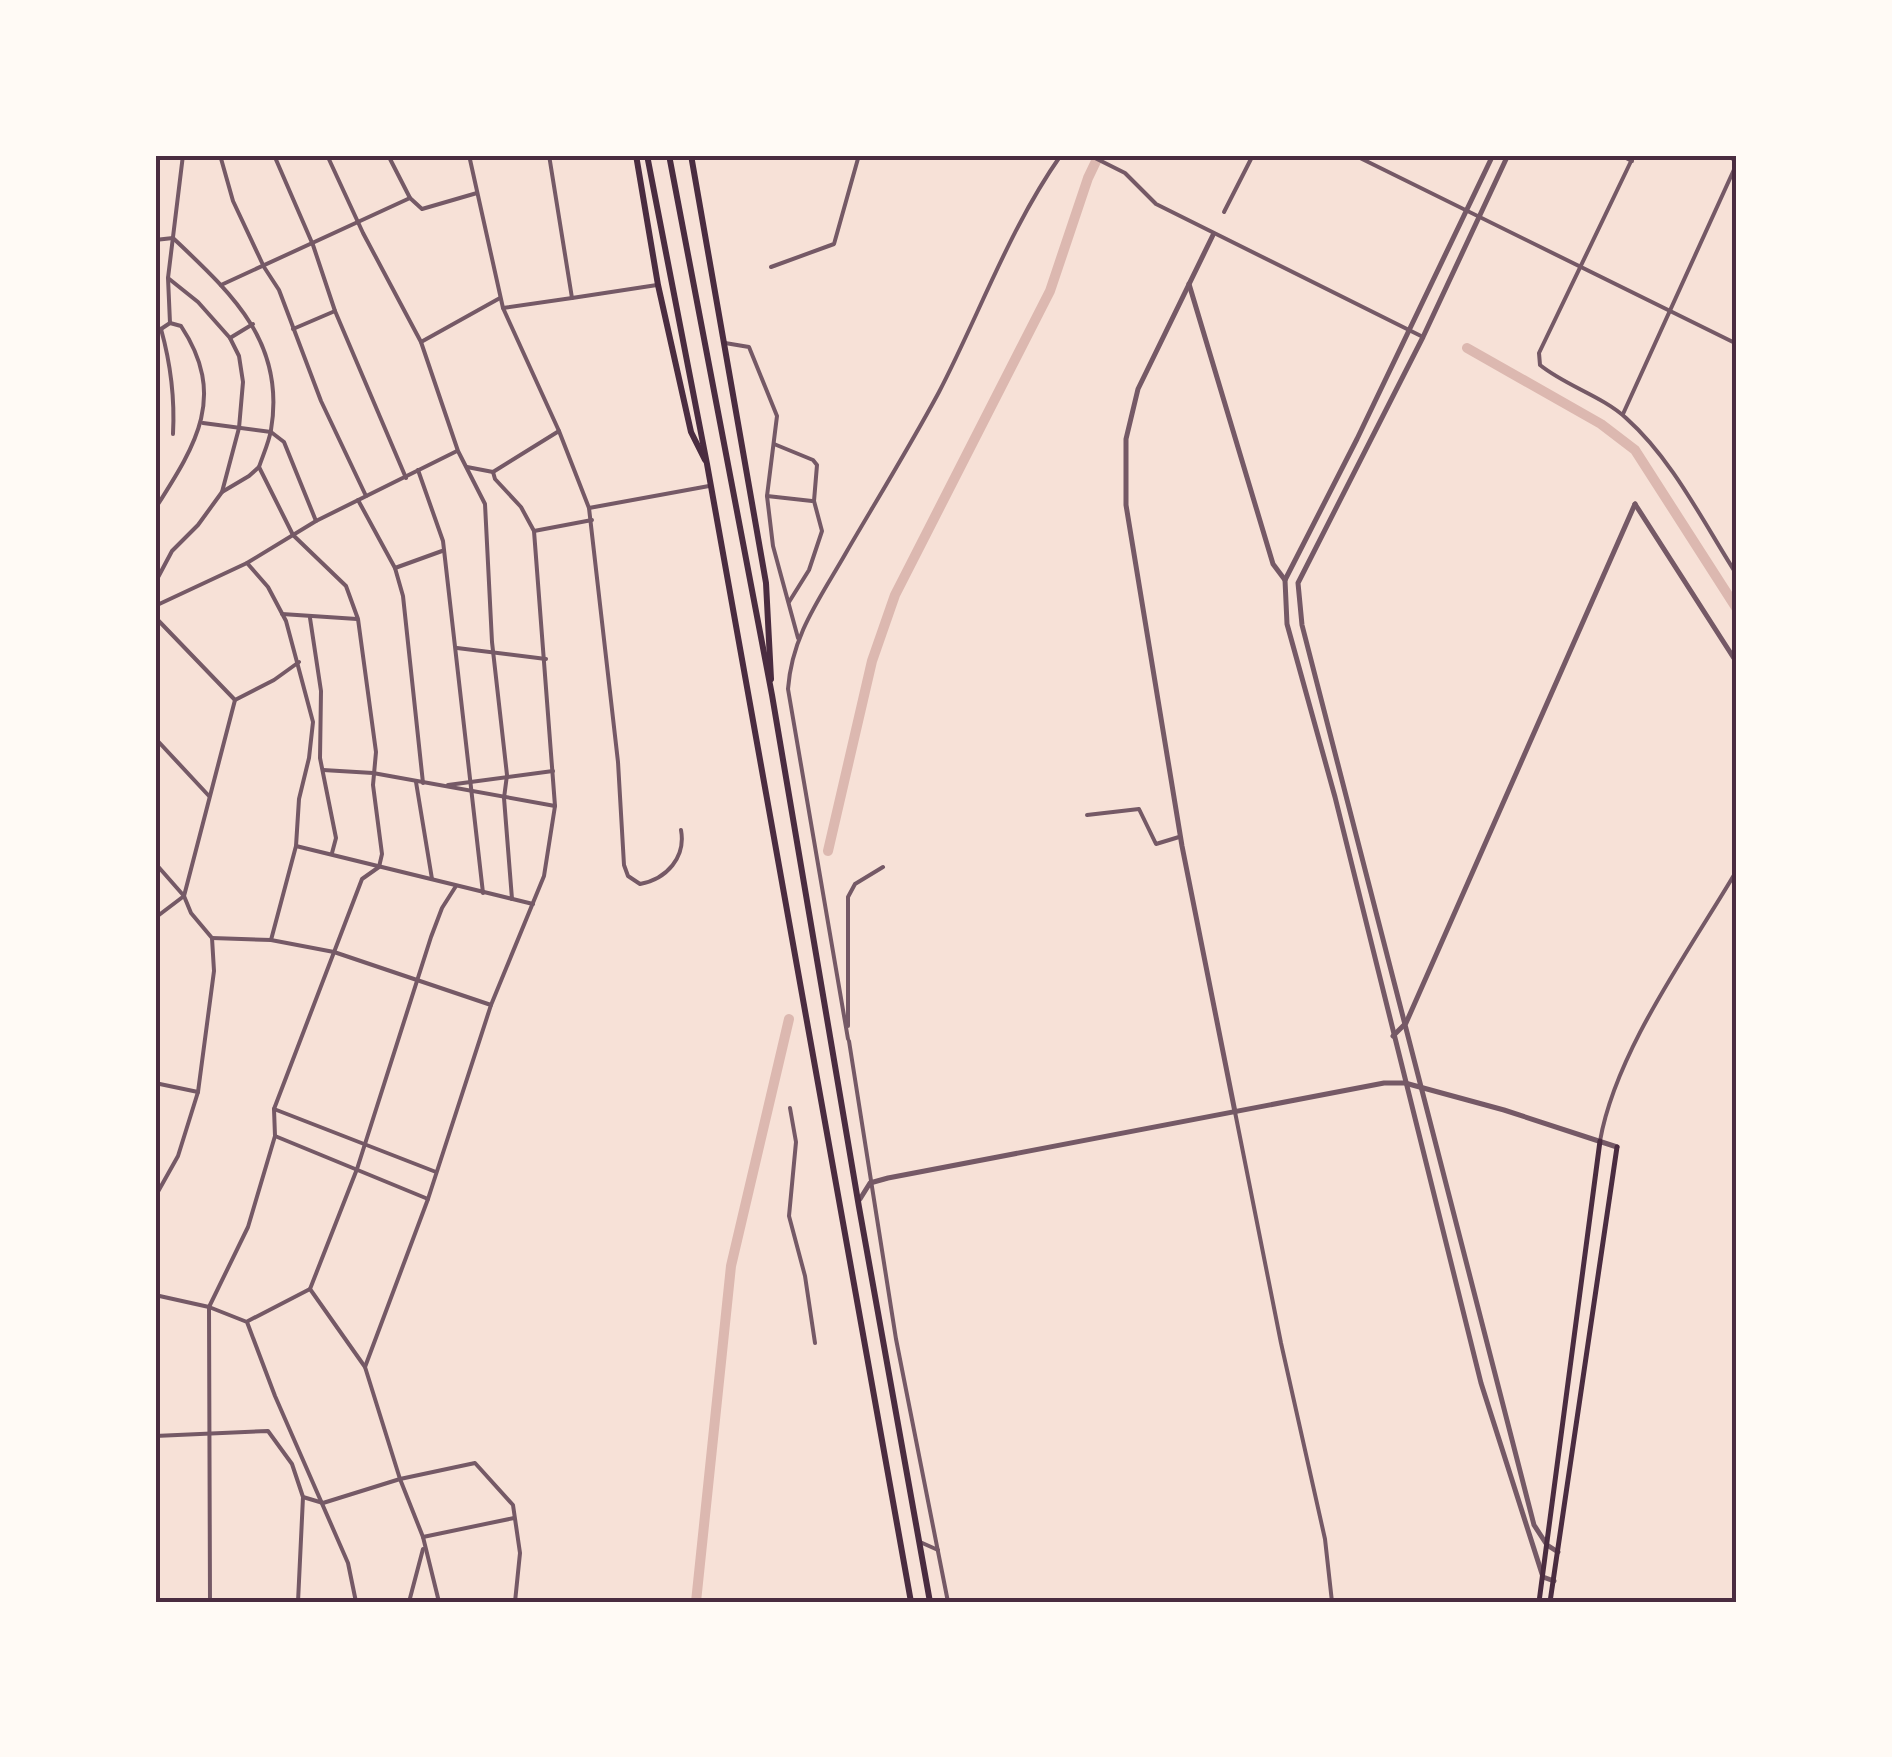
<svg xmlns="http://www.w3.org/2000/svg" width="1892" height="1757" viewBox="0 0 1892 1757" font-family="'Archivo Narrow',sans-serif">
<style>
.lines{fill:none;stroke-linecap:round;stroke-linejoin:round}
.canal{stroke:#dcb8b0;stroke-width:10}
.minor{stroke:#755966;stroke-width:4}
.tertiary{stroke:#755966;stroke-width:5}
.secondary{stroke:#4a2c40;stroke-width:5}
.primary{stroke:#4a2c40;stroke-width:6}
.trunk{stroke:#4a2c40;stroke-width:6}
.neatline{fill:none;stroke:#4a2c40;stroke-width:4}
</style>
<rect width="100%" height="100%" fill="#f7e1d7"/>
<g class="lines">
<!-- canal -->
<g class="canal">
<polyline points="1467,348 1601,424 1635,450 1737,609"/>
<polyline points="828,851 872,661 895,595 1050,291 1088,178 1099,155"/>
<polyline points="696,1602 731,1266 789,1019"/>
</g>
<!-- minor -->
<g class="minor">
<polyline points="220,155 233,201 264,267 279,290 321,401 366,496"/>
<polyline points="274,155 313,245 335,311 406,478"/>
<polyline points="327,155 363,233 421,342 458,451 485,504 492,642 507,775 504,798 512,899"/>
<polyline points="388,155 410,198 422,209 477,193"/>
<path d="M469,155L503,308L559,431L589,508L618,762L624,865L628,876L640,884C667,879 686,857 681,830"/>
<polyline points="549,155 572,298 657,285"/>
<polyline points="1089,155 1125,173 1156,204 1423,337"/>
<polyline points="1354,155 1737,344"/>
<polyline points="1620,155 1632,161"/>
<path d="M1634,155L1539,353L1540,365C1566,386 1602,396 1626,418C1673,460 1703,522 1737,575"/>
<polyline points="1224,212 1253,155"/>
<path d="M155,240L173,238C231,293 286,342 271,430C269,442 263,455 259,467L293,535L346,586L358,619L376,752L373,785L382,854L379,867L362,879L274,1109L275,1136L248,1227L209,1307L210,1602"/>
<polyline points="771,267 834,244 859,155"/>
<polyline points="221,285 410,198"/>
<polyline points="503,308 572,298"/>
<polyline points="170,323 168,278 183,155"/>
<polyline points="155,328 161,329 170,323"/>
<path d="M161,329C171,365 175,397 173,434"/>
<polyline points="293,329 335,311"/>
<polyline points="230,338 253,324"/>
<polyline points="421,342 500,298"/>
<polyline points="725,343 749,347 777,416 767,496 773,546 798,638"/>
<polyline points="1623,414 1737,163 1729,155"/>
<polyline points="203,423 271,432 284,442 316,521"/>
<polyline points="774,444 813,460 817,465 814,501 822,531 809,570 789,602"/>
<polyline points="467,467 493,472 559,431"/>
<polyline points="418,470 443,541 483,893"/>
<polyline points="222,492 249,476 259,467"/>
<polyline points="767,496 812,501"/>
<polyline points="358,500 395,568 403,596 423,783"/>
<polyline points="589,508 709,486"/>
<path d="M155,509C195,446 228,397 181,326L170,323"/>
<polyline points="534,531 592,520"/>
<polyline points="395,568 442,551"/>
<polyline points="155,583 172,551 198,525 222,492 239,428 243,382 239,356 230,338 198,302 168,278"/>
<polyline points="155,606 247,563 316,521 457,451"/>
<polyline points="282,614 357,619"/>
<polyline points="155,617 235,700"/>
<polyline points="310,618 321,691 320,758 336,838 332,853"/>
<polyline points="457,648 546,659"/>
<polyline points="155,738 209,796"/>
<polyline points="323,770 373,773 555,806"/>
<polyline points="416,782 432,879"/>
<polyline points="448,785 553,771"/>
<polyline points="1087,815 1139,809 1156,844 1179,837"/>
<polyline points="296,846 533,904"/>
<polyline points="155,863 184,896 191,913 212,938 214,971 198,1092 178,1156 155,1197"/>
<polyline points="155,918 184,896 235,700 274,680 299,662"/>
<polyline points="212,938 271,940 296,846 299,799 309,758 313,722 286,621 268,587 247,563"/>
<polyline points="271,940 334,952 491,1005"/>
<polyline points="848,1026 848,897 855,884 883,867"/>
<path d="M848,1039L788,689C792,634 821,597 847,551C878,498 910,446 939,392C980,313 1009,229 1061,155"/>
<polyline points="849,1041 896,1339 948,1602"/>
<polyline points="155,1083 198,1092"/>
<polyline points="790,1108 796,1142 789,1216 805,1276 815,1343"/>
<polyline points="274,1109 436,1172"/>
<polyline points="1235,1112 1281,1343 1325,1539 1332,1602"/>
<polyline points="275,1136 428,1199"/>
<path d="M1600,1141C1616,1050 1690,950 1737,870"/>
<polyline points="155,1295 209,1307 247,1322 275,1396 348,1563 356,1602"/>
<polyline points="248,1321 310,1289"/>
<polyline points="365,1367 428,1199 491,1005 544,876 555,806 534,531 521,507 495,479 493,472"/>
<polyline points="155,1436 268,1431 292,1464 303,1497 323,1503 400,1479 475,1463 513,1505 520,1553 515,1602"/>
<polyline points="423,1537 514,1518"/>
<polyline points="920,1542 938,1550"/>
<polyline points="298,1602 303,1497"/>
<polyline points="409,1602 423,1549"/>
<polyline points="439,1602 423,1537 400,1479 365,1367 310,1289 357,1169 431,937 442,908 456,886"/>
</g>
<!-- tertiary -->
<g class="tertiary">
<polyline points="1493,155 1357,439 1285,580 1287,624 1335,797 1481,1383 1543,1577 1554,1581"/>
<polyline points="1508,155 1423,337 1298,583 1302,625 1534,1525 1547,1545 1558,1552"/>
<polyline points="1213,235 1138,389 1126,439 1126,505 1182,846 1235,1112"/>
<polyline points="1189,284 1273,564 1285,580"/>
<polyline points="1635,504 1737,663"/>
<polyline points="1393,1036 1406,1023 1635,504"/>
<polyline points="860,1199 870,1183 888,1178 1384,1083 1405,1083 1504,1110 1617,1147"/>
</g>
<!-- secondary -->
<g class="secondary">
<polyline points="1539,1602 1600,1141"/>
<polyline points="1550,1602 1617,1147"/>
</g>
<!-- primary -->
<g class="primary">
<polyline points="636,155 658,285 691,432 705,460"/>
<polyline points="691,155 766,583 771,679"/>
</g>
<!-- trunk -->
<g class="trunk">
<polyline points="647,155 707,464 911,1602"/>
<polyline points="669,155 772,695 859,1207 930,1602"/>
</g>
</g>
<!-- border -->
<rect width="1892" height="1757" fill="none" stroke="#fffaf5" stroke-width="315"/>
<rect x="158" y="158" width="1576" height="1442" class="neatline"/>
</svg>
